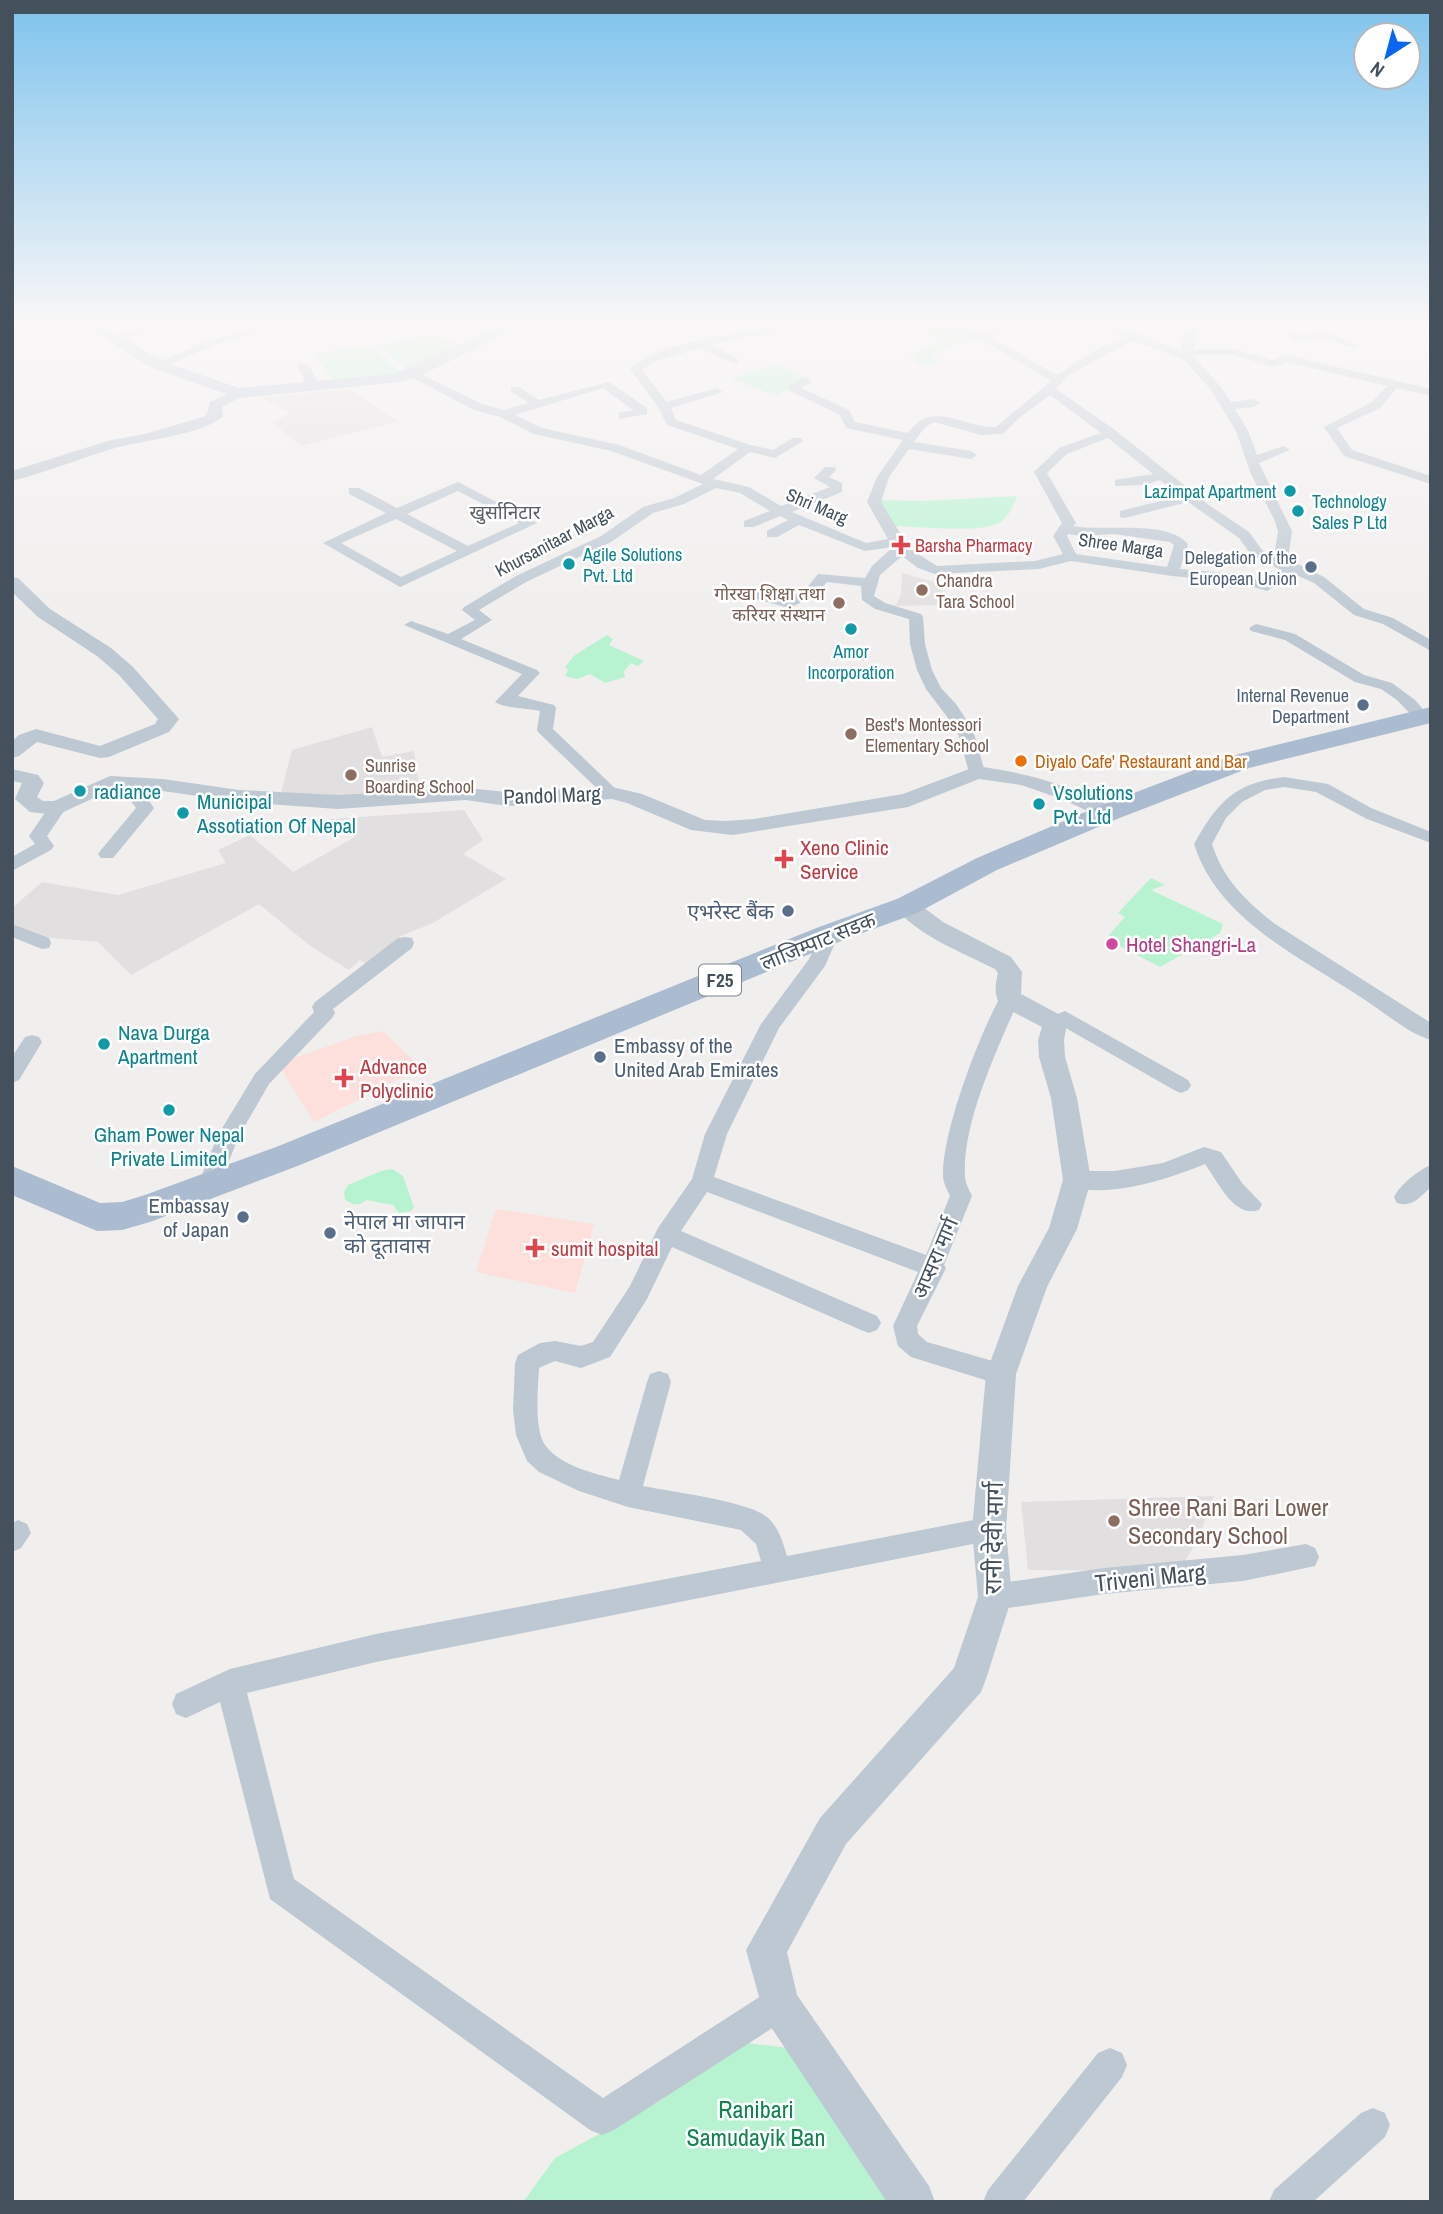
<svg xmlns="http://www.w3.org/2000/svg" width="1443" height="2214" viewBox="0 0 1443 2214" font-family="'Archivo Narrow','Noto Sans Devanagari',sans-serif">
<style>
.commercial{fill:#fef7e5}
.education{fill:#e2dfe0}
.medical{fill:#fddfdb}
.green{fill:#b7f3d0}
.lines{fill:none;stroke-linecap:round;stroke-linejoin:round}
.minor{fill:#bdc8d2;fill-rule:evenodd}
.tertiary{fill:#bdc8d2;fill-rule:evenodd}
.secondary{fill:#becad9;fill-rule:evenodd}
.primary{fill:#abbcd0;fill-rule:evenodd}
.culture-dot{fill:#0f9aa8;stroke:#fff;stroke-width:2.5}
.health-dot{fill:#e0444e;stroke:#fff;stroke-width:2.5}
.service-dot{fill:#5c6f8a;stroke:#fff;stroke-width:2.5}
.education-dot{fill:#8d6e63;stroke:#fff;stroke-width:2.5}
.food-dot{fill:#e8710a;stroke:#fff;stroke-width:2.5}
.hotel-dot{fill:#d1479c;stroke:#fff;stroke-width:2.5}
.labels{text-anchor:middle;dominant-baseline:central;stroke-width:5;stroke-linejoin:round;paint-order:stroke}
.far-culture-label{font-size:18px;fill:#0d838f;stroke:#fff;text-anchor:start}
.far-street-label{font-size:18px;fill:#44515d;stroke:#fff}
.far-health-label{font-size:18px;fill:#be3a42;stroke:#fff;text-anchor:start}
.far-service-label{font-size:18px;fill:#4e5e75;stroke:#fff;text-anchor:end}
.far-education-label{font-size:18px;fill:#785e54;stroke:#fff;text-anchor:start}
.far-food-label{font-size:18px;fill:#c56008;stroke:#fff;text-anchor:start}
.far-neighbourhood-label{font-size:19px;fill:#5a5e64;stroke:#fff}
.shield{fill:#fff;stroke:#7c858e;stroke-width:2}
.shield-label{font-size:19px;font-weight:bold;fill:#44515d}
.culture-label{font-size:21px;fill:#0d838f;stroke:#fff;text-anchor:start}
.street-label{font-size:21px;fill:#44515d;stroke:#fff}
.health-label{font-size:21px;fill:#be3a42;stroke:#fff;text-anchor:start}
.service-label{font-size:21px;fill:#4e5e75;stroke:#fff;text-anchor:end}
.hotel-label{font-size:21px;fill:#b23c85;stroke:#fff;text-anchor:start}
.near-education-label{font-size:24px;fill:#785e54;stroke:#fff;text-anchor:start}
.near-street-label{font-size:24px;fill:#44515d;stroke:#fff}
.near-park-label{font-size:24px;fill:#0d864e;stroke:#fff}
</style>
<rect width="100%" height="100%" fill="#f1eeee"/>
<!-- commercial -->
<polygon class="commercial" points="433,323 506,323 463,344"/>
<!-- education -->
<g class="education">
<polygon points="350,389 398,422 301,446 272,422 291,413 261,398"/>
<polygon points="902,573 942,584 943,605 895,606 901,595"/>
<polygon points="372,727 382,757 414,751 420,793 341,797 281,793 292,750"/>
<polygon points="464,810 483,840 463,854 506,879 433,923 401,936 369,966 360,960 349,970 309,945 259,904 131,975 98,942 33,936 12,924 12,908 42,882 118,895 226,863 218,850 250,835 293,872 355,837 330,819"/>
<polygon points="1214,1496 1198,1539 1179,1571 1028,1570 1021,1502"/>
</g>
<!-- medical -->
<g class="medical">
<polygon points="383,1031 421,1068 314,1122 278,1064 354,1037"/>
<polygon points="496,1209 594,1224 575,1293 476,1272"/>
</g>
<!-- green -->
<g class="green">
<polygon points="937,325 971,338 930,355 942,360 932,366 918,364 911,355 942,340 923,333"/>
<polygon points="432,333 461,346 408,371 380,346"/>
<polygon points="364,345 371,347 402,373 334,382 316,354"/>
<polygon points="775,365 811,378 776,396 731,378"/>
<path d="M1017,496C1013,507 1007,521 994,525C975,532 917,527 894,526L879,500L924,501Z"/>
<polygon points="607,635 613,639 609,645 644,661 638,666 631,663 624,671 625,677 605,683 590,674 577,679 565,676 568,670 565,667 575,655"/>
<polygon points="1151,878 1165,885 1151,890 1223,924 1220,933 1160,967 1110,941 1109,935 1125,917 1118,913"/>
<path d="M392,1169L403,1176L414,1207L411,1211L399,1213L393,1205L366,1200C359,1207 353,1205 345,1200L344,1192L348,1185L381,1171Z"/>
<polygon points="747,2043 804,2050 896,2202 523,2202 555,2158 660,2101 723,2047"/>
</g>
<g class="lines">
<!-- minor -->
<g class="minor">
<polygon points="156,323 174,323 111,342 105,339"/>
<polygon points="274,323 293,323 218,344 162,367 152,365 210,340"/>
<path d="M801,323H830L711,344L738,359V363L734,364L700,348L653,362L642,370L667,402L717,388L723,392L671,408L676,420L750,445L773,450L793,438H801L803,441L775,458L750,452L713,479L749,487L781,506L830,487L814,478L825,467H835L836,470L829,477L842,483V492L792,512L866,543L888,539L867,502L877,477L903,440L846,428L840,415L788,390V386L802,379H810V383L801,388L849,410L855,422L908,433C933,399 961,427 996,427L1051,381L990,345L939,326L938,323H952L981,333L1008,323H1024L991,337L1057,375L1099,348L1123,337L1098,323H1112L1181,351V344L1190,323H1201L1193,349H1235L1272,360L1286,355L1431,389V396L1397,388L1380,408L1337,428L1352,450L1431,476V484L1344,456L1324,427L1372,402L1387,386L1287,362L1273,367L1234,355H1193L1220,386L1231,402L1254,399L1260,403L1254,407L1235,409L1248,431L1257,455L1284,446L1290,450L1259,463L1292,531L1288,559L1324,577L1364,609L1393,618L1431,640V651L1383,624L1354,615L1314,583L1294,574L1267,591L1237,582L1172,576L1071,561L1039,569L935,574L918,568L902,556L880,575L874,596L885,603L921,614L923,617L925,644L932,670L941,688L956,704L973,730L985,772L977,777L969,772L957,730L926,689L917,670L910,644L909,619L875,609L862,600L861,586L827,582L815,596L789,608L738,594L736,591L743,587L787,599L805,590L818,574L865,578L872,566L893,547L865,551L799,525L777,537H767V531L788,520L780,516L754,527H744V521L770,511L740,493L716,488L684,504L653,513L611,542L526,582L479,610L492,620L461,639L537,670L540,673L537,676L518,696L554,705L556,708L553,729L620,793L618,797H606L539,733L537,730L540,711C527,708 503,708 495,702L522,674L404,625L411,621L448,634L475,620L462,610L464,607L516,576L601,536L643,507L674,498L703,484L611,451L534,434L500,417L474,410L406,374L416,372L482,404L504,410L528,403L511,391V387H519L539,400L609,382L647,408V414L619,419V413L633,410L603,388L515,415L542,428L619,445L701,475L738,449L667,425L658,407L630,369C658,340 760,329 801,323ZM1132,341L1183,359L1211,390L1236,431L1251,474L1274,519L1278,531L1274,557L1262,550L1249,532L1209,505L1115,430L1056,389L1069,375ZM1050,395L1101,433L1059,448L1034,472L1062,523L1053,536L1063,554L1035,561L937,566L910,549L881,502L889,477L909,449L971,459L977,455L971,451L914,442L925,427L934,422L981,435L1003,434L1019,418ZM1108,438L1153,474L1115,480V486L1144,485L1160,480L1181,496L1120,511V517L1125,518L1188,502L1239,538L1252,556L1281,570L1265,582L1238,574L1180,569L1188,544C1167,519 1103,532 1073,526L1076,523L1047,473L1067,454ZM1068,534L1082,536L1114,534L1170,542L1174,545L1167,567L1076,554L1067,536Z"/>
<polygon points="1275,323 1287,323 1302,336 1320,330 1360,345 1354,348 1320,337 1296,342"/>
<polygon points="299,363 309,365 320,388 318,390 308,388 297,365"/>
<path d="M458,482L537,523L400,587L323,543L386,513L349,494V488H359L397,508ZM458,491L519,523L468,546L407,514ZM396,519L457,551L401,577L341,543Z"/>
<polygon points="1256,624 1295,634 1364,675 1392,683 1415,700 1430,717 1428,720 1416,720 1397,700 1381,689 1355,682 1285,640 1251,631 1249,628"/>
<path d="M1284,777L1328,784L1371,808L1431,832V843L1367,819L1316,792L1284,787L1265,790L1242,802L1226,818L1212,844C1223,879 1246,901 1275,924L1431,1023V1040C1407,1033 1383,1011 1362,998C1300,957 1218,920 1194,844C1218,802 1234,783 1284,777Z"/>
<polygon points="163,780 171,785 169,789 152,794 149,801 154,808 151,812 113,858 101,858 98,854 101,850 136,808 131,801 139,787"/>
<polygon points="57,803 66,808 47,836 54,846 51,850 12,871 12,857 35,844 29,836 51,804"/>
<polygon points="12,924 49,938 51,943 49,948 42,949 12,937"/>
<path d="M830,928L837,930L839,934L825,966L779,1028L727,1134L714,1177L926,1255L950,1196C947,1189 943,1183 943,1175C942,1132 980,1032 1002,994H1016L1019,999C998,1048 962,1122 965,1176C965,1183 969,1189 972,1196L944,1265L946,1268L917,1326L918,1334L927,1342L1010,1366L1013,1374L1010,1382L1001,1385L911,1357L898,1346L893,1326L918,1272L707,1192L681,1231L877,1316L881,1323L877,1330L869,1333L861,1330L672,1247L647,1299L610,1357L581,1368L555,1361L539,1368C538,1387 534,1430 545,1445C560,1466 596,1474 619,1480L647,1382L650,1374L659,1371L668,1374L671,1382L643,1486C671,1492 748,1501 767,1517C778,1526 783,1542 787,1556L989,1517L998,1521L1002,1530L998,1539L376,1662L247,1693L294,1879L603,2098L767,1992L779,1988L791,1992L795,2004L791,2016L614,2130L602,2135L590,2130L270,1899L220,1702L186,1718L176,1714L172,1704L176,1694L230,1669L376,1634L761,1561L756,1544L741,1530L628,1507L579,1491L539,1472L527,1461L516,1435L513,1410L515,1363L518,1355L540,1343L555,1341L581,1346L593,1342L630,1286L658,1228L692,1179L705,1134L761,1024L809,959L823,930Z"/>
<polygon points="405,937 412,938 414,943 412,948 333,1009 335,1013 332,1018 269,1084 239,1136 216,1193 208,1196 200,1193 197,1187 218,1135 255,1074 314,1012 312,1007 315,1002 398,938"/>
<polygon points="1065,1011 1188,1080 1191,1085 1188,1090 1181,1093 1174,1090 1064,1027 1055,1030 1048,1028 1045,1023 1048,1018"/>
<polygon points="32,1035 39,1037 42,1042 19,1080 12,1083 12,1057 25,1037"/>
<path d="M1204,1147L1221,1152L1242,1183L1262,1204L1259,1210C1234,1219 1217,1180 1205,1164C1168,1179 1109,1199 1069,1186L1066,1180L1069,1174L1077,1171H1115L1163,1163Z"/>
<path d="M1431,1165V1187C1420,1197 1412,1208 1397,1203L1394,1197C1400,1185 1418,1170 1431,1165Z"/>
<polygon points="18,1520 27,1524 31,1533 21,1548 12,1552 12,1523"/>
<polygon points="1306,1544 1315,1548 1319,1557 1315,1566 1243,1581 1104,1594 995,1610 985,1606 981,1597 985,1588 995,1584 1104,1568 1243,1555"/>
<polygon points="1110,2048 1122,2053 1127,2065 1122,2077 1023,2202 983,2202 988,2190 1098,2053"/>
<polygon points="1373,2108 1385,2113 1390,2125 1385,2137 1313,2202 1269,2202 1274,2190 1361,2113"/>
</g>
<!-- tertiary -->
<g class="tertiary">
<path d="M238,389L245,393L243,396L222,407L223,416C206,434 140,441 115,448C81,458 47,472 12,481V471L111,440L145,434L203,417L207,414L210,402Z"/>
<polygon points="12,577 18,578 50,609 111,648 133,667 179,719 169,732 109,757 100,758 37,742 19,756 12,758 12,741 19,735 36,729 100,746 155,724 158,719 119,675 97,656 38,617 12,592"/>
<path d="M977,766C1031,774 1066,784 1115,808L1118,813L1115,818L1107,820L1062,799L1021,785L979,779L908,807L733,835L691,830L627,803L612,799L507,806L466,800L338,809L239,802L163,791L113,789L57,815L30,812L15,799L22,783L12,781V769L38,775L44,783L37,797L43,801H54L110,776L163,779L239,790L338,795L466,788L507,792L612,787L642,794L705,820L726,821L754,819L903,794Z"/>
<path d="M907,898L915,901L943,922L1011,957L1022,972L1021,994L1064,1017L1067,1023L1064,1040L1065,1057L1077,1098L1091,1180L1077,1229L1047,1287L1016,1374L1006,1530L1012,1597L986,1679L981,1692L846,1844L787,1952L797,1995L929,2186L935,2202H887L765,2018L746,1950L820,1818L954,1668L978,1597L972,1530L986,1374L1018,1286L1049,1228L1063,1180L1051,1098L1039,1057L1038,1040L1042,1027L1000,1005C994,994 995,985 998,973L995,969C966,954 913,934 895,906L899,901Z"/>
</g>
<!-- secondary -->
<polygon class="secondary" points="80,323 99,323 164,362 239,388 394,374 505,323 526,323 418,377 401,382 238,398 152,368"/>
<!-- primary -->
<polygon class="primary" points="1431,707 1431,723 1249,768 1117,819 997,870 917,913 841,941 300,1165 150,1222 122,1230 97,1231 12,1195 12,1166 100,1203 122,1202 145,1195 276,1147 819,927 897,899 977,858 1097,807 1231,756"/>
</g>
<!-- sky -->
<linearGradient id="sky" x2="0" y2="1"><stop stop-color="#7ec3ed"/><stop offset="0.51" stop-color="#f9f7f7"/><stop offset="1" stop-color="#f9f7f7" stop-opacity="0"/></linearGradient>
<rect width="1443" height="633" fill="url(#sky)"/>
<!-- markers -->
<g class="culture-dot">
<circle cx="1290" cy="491" r="7"/>
<circle cx="1298" cy="511" r="7"/>
<circle cx="569" cy="564" r="7"/>
<circle cx="851" cy="629" r="7"/>
<circle cx="80" cy="791" r="7"/>
<circle cx="1039" cy="804" r="7"/>
<circle cx="183" cy="813" r="7"/>
<circle cx="104" cy="1044" r="7"/>
<circle cx="169" cy="1110" r="7"/>
</g>
<g class="health-dot">
<path d="M897.5 534.5h7v7h7v7h-7v7h-7v-7h-7v-7h7z"/>
<path d="M780.5 848.5h7v7h7v7h-7v7h-7v-7h-7v-7h7z"/>
<path d="M340.5 1067.5h7v7h7v7h-7v7h-7v-7h-7v-7h7z"/>
<path d="M531.5 1237.5h7v7h7v7h-7v7h-7v-7h-7v-7h7z"/>
</g>
<g class="service-dot">
<circle cx="1311" cy="567" r="7"/>
<circle cx="1363" cy="705" r="7"/>
<circle cx="788" cy="911" r="7"/>
<circle cx="600" cy="1057" r="7"/>
<circle cx="243" cy="1217" r="7"/>
<circle cx="330" cy="1233" r="7"/>
</g>
<g class="education-dot">
<circle cx="922" cy="590" r="7"/>
<circle cx="839" cy="603" r="7"/>
<circle cx="851" cy="734" r="7"/>
<circle cx="351" cy="775" r="7"/>
<circle cx="1114" cy="1521" r="7"/>
</g>
<circle class="food-dot" cx="1021" cy="761" r="7"/>
<circle class="hotel-dot" cx="1112" cy="944" r="7"/>
<g class="labels">
<!-- far-culture labels -->
<g class="far-culture-label">
<text x="1276" y="491" text-anchor="end">Lazimpat Apartment</text>
<text x="1312" y="501">Technology<tspan x="1312" dy="21">Sales P Ltd</tspan></text>
<text x="583" y="554">Agile Solutions<tspan x="583" dy="21">Pvt. Ltd</tspan></text>
<text x="851" y="651" text-anchor="middle">Amor<tspan x="851" dy="21">Incorporation</tspan></text>
</g>
<!-- far-street labels -->
<g class="far-street-label">
<text transform="translate(817 506) rotate(23)">Shri Marg</text>
<text transform="translate(554 541) rotate(-28)">Khursanitaar Marga</text>
<text transform="translate(1121 545) rotate(8)">Shree Marga</text>
</g>
<!-- far-health labels -->
<g class="far-health-label">
<text x="915" y="545">Barsha Pharmacy</text>
</g>
<!-- far-service labels -->
<g class="far-service-label">
<text x="1297" y="557">Delegation of the<tspan x="1297" dy="21">European Union</tspan></text>
<text x="1349" y="695">Internal Revenue<tspan x="1349" dy="21">Department</tspan></text>
</g>
<!-- far-education labels -->
<g class="far-education-label">
<text x="936" y="580">Chandra<tspan x="936" dy="21">Tara School</tspan></text>
<text x="825" y="593" text-anchor="end">गोरखा शिक्षा तथा<tspan x="825" dy="21">करियर संस्थान</tspan></text>
<text x="865" y="724">Best's Montessori<tspan x="865" dy="21">Elementary School</tspan></text>
<text x="365" y="765">Sunrise<tspan x="365" dy="21">Boarding School</tspan></text>
</g>
<!-- far-food labels -->
<g class="far-food-label">
<text x="1035" y="761">Diyalo Cafe' Restaurant and Bar</text>
</g>
<!-- far-neighbourhood labels -->
<g class="far-neighbourhood-label">
<text x="505" y="512">खुर्सानिटार</text>
</g>
<!-- shield labels -->
<rect class="shield" x="699" y="964.5" width="42" height="31" rx="5"/>
<g class="shield-label">
<text x="720" y="980">F25</text>
</g>
<!-- culture labels -->
<g class="culture-label">
<text x="94" y="791">radiance</text>
<text x="1053" y="792">Vsolutions<tspan x="1053" dy="24">Pvt. Ltd</tspan></text>
<text x="197" y="801">Municipal<tspan x="197" dy="24">Assotiation Of Nepal</tspan></text>
<text x="118" y="1032">Nava Durga<tspan x="118" dy="24">Apartment</tspan></text>
<text x="169" y="1134" text-anchor="middle">Gham Power Nepal<tspan x="169" dy="24">Private Limited</tspan></text>
</g>
<!-- street labels -->
<g class="street-label">
<text transform="translate(552 795) rotate(-2)">Pandol Marg</text>
<text transform="translate(818 941) rotate(-22)">लाजिम्पाट सडक</text>
<text transform="translate(935 1258) rotate(-67)">अप्सरा मार्ग</text>
</g>
<!-- health labels -->
<g class="health-label">
<text x="800" y="847">Xeno Clinic<tspan x="800" dy="24">Service</tspan></text>
<text x="360" y="1066">Advance<tspan x="360" dy="24">Polyclinic</tspan></text>
<text x="551" y="1248">sumit hospital</text>
</g>
<!-- service labels -->
<g class="service-label">
<text x="774" y="911">एभरेस्ट बैंक</text>
<text x="614" y="1045" text-anchor="start">Embassy of the<tspan x="614" dy="24">United Arab Emirates</tspan></text>
<text x="229" y="1205">Embassay<tspan x="229" dy="24">of Japan</tspan></text>
<text x="344" y="1221" text-anchor="start">नेपाल मा जापान<tspan x="344" dy="24">को दूतावास</tspan></text>
</g>
<!-- hotel labels -->
<g class="hotel-label">
<text x="1126" y="944">Hotel Shangri-La</text>
</g>
<!-- near-education labels -->
<g class="near-education-label">
<text x="1128" y="1507">Shree Rani Bari Lower<tspan x="1128" dy="28">Secondary School</tspan></text>
</g>
<!-- near-street labels -->
<g class="near-street-label">
<text transform="translate(993 1538) rotate(-89)">रानी देवी मार्ग</text>
<text transform="translate(1150 1577) rotate(-6)">Triveni Marg</text>
</g>
<!-- near-park labels -->
<g class="near-park-label">
<text x="756" y="2109">Ranibari<tspan x="756" dy="28">Samudayik Ban</tspan></text>
</g>
</g>
<!-- border -->
<rect width="1443" height="2214" fill="none" stroke="#44515d" stroke-width="28"/>
<!-- north arrow -->
<g transform="translate(1387 56) rotate(216)"><circle r="33" fill="#ffffff" stroke="#b4b9be" stroke-width="2"/>
<path d="M0-5L12 26L0 18L-12 26Z" fill="#0766f2"/>
<text y="-10" font-size="19" font-weight="bold" text-anchor="middle" fill="#44515d">N</text>
</g>
</svg>
